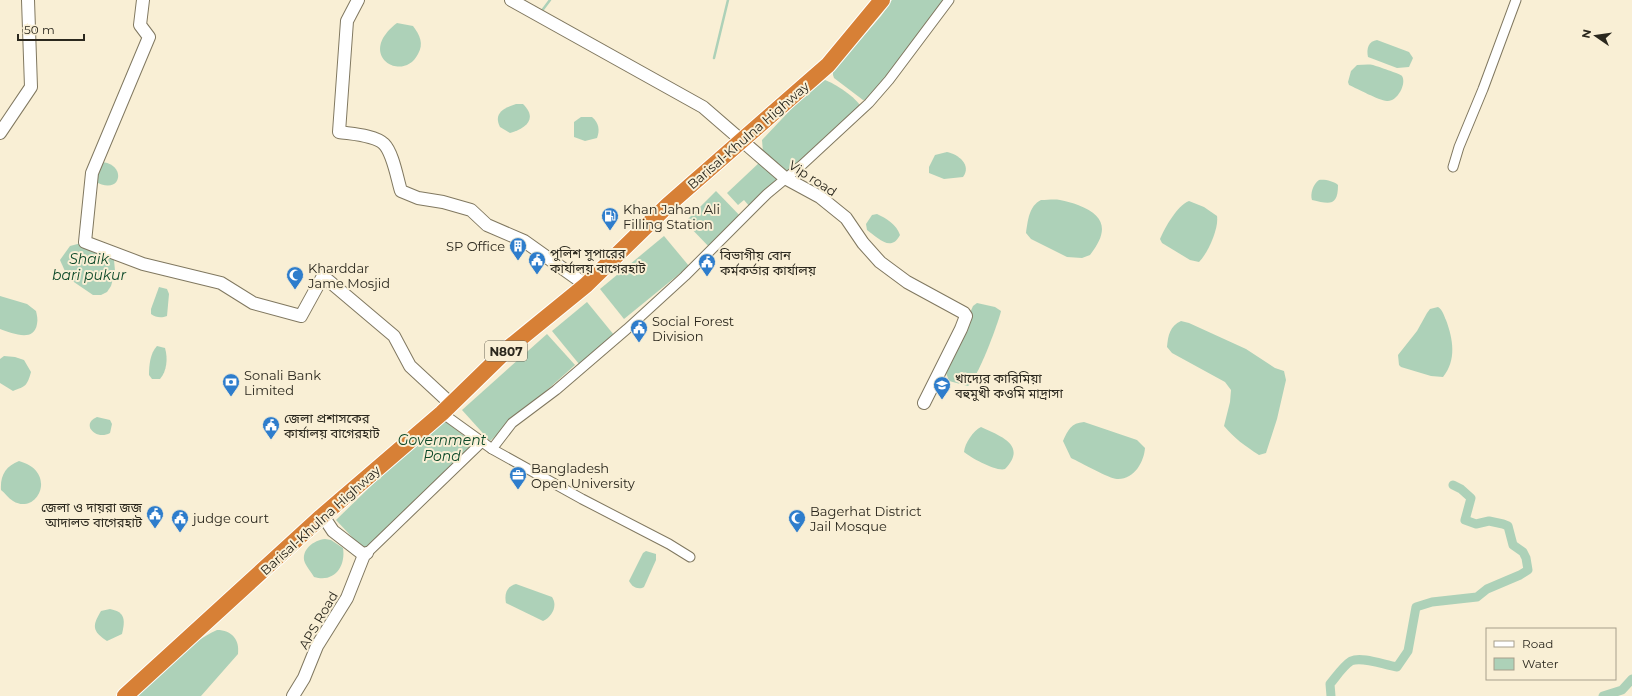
<svg xmlns="http://www.w3.org/2000/svg" width="1632" height="696" viewBox="0 0 1632 696" font-family="Montserrat,'Noto Sans Bengali',sans-serif">
<style>
.water{fill:#add1b8}
.lines{fill:none;stroke-linecap:round;stroke-linejoin:round}
.stream{stroke:#add1b8;stroke-width:2.5}
.canal{stroke:#add1b8;stroke-width:9}
.street-casing{stroke:#807860;stroke-width:11}
.secondary-casing{stroke:#807860;stroke-width:14}
.highway-casing{stroke:#fff;stroke-width:18}
.street{stroke:#fff;stroke-width:9}
.secondary{stroke:#fff;stroke-width:12}
.highway{stroke:#d78036;stroke-width:16}
.labels{text-anchor:middle;dominant-baseline:central;stroke-width:4;stroke-linejoin:round;paint-order:stroke}
.shield{fill:#f9efd5;stroke:#696455;stroke-width:1}
.shield-label{font-size:12px;font-weight:bold;fill:#2b281e}
.street-label{font-size:13px;fill:#2b281e;stroke:#f9efd5}
.poi-label{font-size:13px;fill:#2b281e;stroke:#f9efd5;text-anchor:start}
.water-label{font-size:14px;font-style:italic;fill:#0d4929;stroke:#f9efd5}
</style>
<rect width="100%" height="100%" fill="#f9efd5"/>
<!-- water -->
<g class="water">
<polygon points="892,0 944,0 931,20 868,99 863,100 834,78 833,75 833,71 881,16"/>
<path d="M397,23L413,26C420,35 424,44 418,54C403,84 355,55 397,23Z"/>
<path d="M1377,40L1409,52L1413,58L1409,67L1397,68L1368,57C1366,48 1369,41 1377,40Z"/>
<path d="M1357,65C1362,65 1368,64 1373,65C1376,66 1401,74 1402,76C1407,84 1397,102 1387,101C1378,100 1358,89 1349,85L1348,82L1351,71Z"/>
<path d="M825,80C834,83 857,98 861,107L790,172L784,171L763,152L762,140L797,103Z"/>
<path d="M516,104H523C538,119 526,128 510,133L500,127C493,113 504,108 516,104Z"/>
<path d="M581,117H592C599,123 600,130 597,138L585,141L574,137V122Z"/>
<path d="M947,152C958,154 972,165 963,177L944,179L929,173V167L935,155Z"/>
<polygon points="761,161 779,180 750,207 744,200 738,205 727,193"/>
<path d="M100,162C127,162 123,198 94,181Z"/>
<path d="M1319,180C1324,179 1334,181 1338,185C1338,207 1329,204 1312,200C1310,194 1313,184 1319,180Z"/>
<polygon points="716,191 745,221 714,252 685,222"/>
<path d="M1041,200C1048,200 1054,199 1060,200C1066,201 1073,203 1078,205C1107,216 1108,232 1090,255L1082,258L1067,257L1031,239L1026,233C1028,220 1029,206 1041,200Z"/>
<path d="M1189,201L1204,207L1217,216C1219,228 1208,253 1199,262L1190,260L1162,243L1160,239C1165,227 1177,206 1189,201Z"/>
<path d="M877,214C886,218 897,225 900,235C891,253 877,237 867,230L866,224L872,215Z"/>
<polygon points="664,236 689,266 624,319 600,289"/>
<polygon points="85,242 105,252 114,260 115,271 111,286 107,292 101,295 93,295 68,278 60,260 70,246"/>
<path d="M159,287L167,289L169,294L167,316C162,318 156,318 151,314V309Z"/>
<path d="M0,296L27,304L36,311C37,315 38,320 37,324C34,343 12,333 0,329Z"/>
<polygon points="587,302 614,335 579,364 552,331"/>
<path d="M977,303L995,307L1001,311C998,324 977,380 968,386L949,381L945,370L973,306Z"/>
<path d="M1438,307C1443,310 1444,316 1446,320C1453,339 1457,360 1443,377L1431,376L1401,367L1399,365L1398,355L1417,331L1427,313L1430,309Z"/>
<path d="M1181,321L1189,323L1246,349L1275,368L1284,371L1286,380L1277,419L1266,453L1259,455C1245,446 1234,438 1224,426L1230,402L1231,390L1225,382L1172,353L1167,347C1168,335 1170,326 1181,321Z"/>
<polygon points="547,334 575,365 490,441 462,410"/>
<path d="M157,346L165,348C168,358 167,371 160,379H152L149,375C149,366 150,353 157,346Z"/>
<path d="M4,356L15,357L24,360L31,372C27,386 26,386 13,391L0,383V359Z"/>
<path d="M97,417L110,420L112,424L110,433C96,441 80,424 97,417Z"/>
<polygon points="441,418 476,445 365,551 336,520"/>
<path d="M1084,422L1137,440L1145,448C1144,462 1134,480 1117,479C1110,479 1080,462 1071,458L1063,441C1068,430 1071,423 1084,422Z"/>
<path d="M981,427C1000,436 1028,445 1005,469C997,472 971,458 964,452C965,443 973,431 981,427Z"/>
<path d="M19,461C59,472 37,516 13,501C8,498 5,493 1,490C0,475 6,466 19,461Z"/>
<path d="M325,539L331,540L343,548C346,567 334,583 314,577C311,572 307,567 305,563C300,550 314,540 325,539Z"/>
<path d="M646,551L656,554V560L644,587L642,588C635,589 632,586 629,581L643,553Z"/>
<path d="M516,584L552,597C558,606 552,617 543,621L506,603C504,594 507,586 516,584Z"/>
<path d="M110,609C126,612 125,621 122,634L107,641C92,631 92,626 101,611Z"/>
<path d="M217,630C232,630 240,640 238,654L201,696H137C160,675 189,642 217,630Z"/>
</g>
<g class="lines">
<!-- stream -->
<g class="stream">
<polyline points="541,12 550,0"/>
<polyline points="714,58 728,0"/>
</g>
<!-- canal -->
<g class="canal">
<path d="M1331,696L1330,684C1336,677 1343,666 1351,661C1362,656 1384,665 1397,667L1408,651L1416,607L1432,602L1477,597L1487,589L1520,575L1528,570L1526,558L1523,552L1513,545L1508,526L1503,524L1489,521L1476,524L1465,520L1471,498L1461,489L1453,485"/>
<polyline points="1603,696 1622,690 1632,679"/>
</g>
<!-- street casing -->
<g class="street-casing">
<g id="street">
<polyline points="1453,167 1459,147 1483,89 1516,0"/>
<polyline points="442,413 492,449 582,499 669,544 690,557"/>
<polyline points="492,449 512,423 556,390 627,329 685,276 767,194 802,165 869,103 889,80 949,0"/>
<polyline points="367,553 483,441"/>
</g>
</g>
<!-- secondary casing -->
<g class="secondary-casing">
<g id="secondary">
<polyline points="143,0 140,25 149,37 92,173 85,242 143,264 221,283 253,303 301,316 323,276 394,336 410,366 451,404"/>
<path d="M358,0L347,21L339,132C351,134 375,135 384,144C393,153 397,178 401,191L418,198L443,202L471,210L487,225L524,241L586,285"/>
<polyline points="511,0 703,107 785,178 820,197 846,218 863,243 880,262 907,282 964,313 966,316 961,329 924,403"/>
<polyline points="0,133 31,87 28,0"/>
<polyline points="321,517 327,522 333,531 364,555"/>
<polyline points="293,696 304,678 317,646 347,598 364,555 367,553"/>
</g>
</g>
<!-- highway casing -->
<g class="highway-casing">
<polyline id="highway" points="125,696 321,517 442,413 511,346 586,285 668,205 828,65 882,0"/>
</g>
<!-- street -->
<use href="#street" class="street"/>
<!-- secondary -->
<use href="#secondary" class="secondary"/>
<!-- highway -->
<use href="#highway" class="highway"/>
</g>
<!-- icons -->
<defs>
<g id="fuel-pin" transform="scale(0.9)"><path d="M0 17L-7.5 6A9.5 9.5 0 1 1 7.5 6Z" fill="#2e7dcc" stroke="#f9efd5"/><path d="M-5.5-6h7V0h2V4h1.3V-2.5L3-4.5l.8-.8L6-3V5H2.5V1h-1V6h-7ZM-4.2-4.7v3.2H.2V-4.7Z" fill="#fff"/></g>
<g id="building-pin" transform="scale(0.9)"><path d="M0 17L-7.5 6A9.5 9.5 0 1 1 7.5 6Z" fill="#2e7dcc" stroke="#f9efd5"/><path d="M-4-6H4V6H1V3H-1V6H-4ZM-2.5-4.3h1.7v1.8h-1.7ZM.8-4.3h1.7v1.8H.8ZM-2.5-1h1.7V.8h-1.7ZM.8-1h1.7V.8H.8Z" fill="#fff"/></g>
<g id="civic-pin" transform="scale(0.9)"><path d="M0 17L-7.5 6A9.5 9.5 0 1 1 7.5 6Z" fill="#2e7dcc" stroke="#f9efd5"/><path d="M-.6-6.5H3V-4.5H.6V-3L4-1V1h2V6H-6V1h2V-1L-.6-3ZM-1.2 2.5V6h2.4V2.5Z" fill="#fff"/></g>
<g id="mosque-pin" transform="scale(0.9)"><path d="M0 17L-7.5 6A9.5 9.5 0 1 1 7.5 6Z" fill="#2e7dcc" stroke="#f9efd5"/><path d="M3.5-4.9A6 6 0 1 0 3.5 4.9A5 5 0 1 1 3.5-4.9Z" fill="#fff"/></g>
<g id="bank-pin" transform="scale(0.9)"><path d="M0 17L-7.5 6A9.5 9.5 0 1 1 7.5 6Z" fill="#2e7dcc" stroke="#f9efd5"/><path d="M-6-4H6V4H-6ZM0-2.3a2.3 2.3 0 1 0 0 4.6a2.3 2.3 0 1 0 0-4.6Z" fill="#fff"/></g>
<g id="school-pin" transform="scale(0.9)"><path d="M0 17L-7.5 6A9.5 9.5 0 1 1 7.5 6Z" fill="#2e7dcc" stroke="#f9efd5"/><path d="M0-5L7-2L0 1L-7-2ZM-4 1L0 2.5L4 1V4Q0 6-4 4Z" fill="#fff"/></g>
<g id="office-pin" transform="scale(0.9)"><path d="M0 17L-7.5 6A9.5 9.5 0 1 1 7.5 6Z" fill="#2e7dcc" stroke="#f9efd5"/><path d="M-6-3h4V-5.5h4V-3h4V5H-6ZM-1-4.5V-3h2v-1.5ZM-6 0V1H6V0Z" fill="#fff"/></g>
</defs>
<g fill-rule="evenodd">
<use href="#fuel-pin" x="610" y="216"/>
<use href="#building-pin" x="518" y="246"/>
<use href="#civic-pin" x="537" y="260"/>
<use href="#civic-pin" x="707" y="262"/>
<use href="#mosque-pin" x="295" y="275"/>
<use href="#civic-pin" x="639" y="328"/>
<use href="#bank-pin" x="231" y="382"/>
<use href="#school-pin" x="942" y="385"/>
<use href="#civic-pin" x="271" y="425"/>
<use href="#office-pin" x="518" y="475"/>
<use href="#civic-pin" x="155" y="514"/>
<use href="#civic-pin" x="180" y="518"/>
<use href="#mosque-pin" x="797" y="518"/>
</g>
<g class="labels">
<!-- shield labels -->
<rect class="shield" x="485" y="341" width="42" height="20" rx="3"/>
<g class="shield-label">
<text x="506" y="351">N807</text>
</g>
<!-- street labels -->
<g class="street-label">
<text transform="translate(748 135) rotate(-41)">Barisal-Khulna Highway</text>
<text transform="translate(813 178) rotate(33)">Vip road</text>
<text transform="translate(320 520) rotate(-42)">Barisal-Khulna Highway</text>
<text transform="translate(318 620) rotate(-60)">APS Road</text>
</g>
<!-- poi labels -->
<g class="poi-label">
<text x="623" y="209">Khan Jahan Ali<tspan x="623" dy="15">Filling Station</tspan></text>
<text x="505" y="246" text-anchor="end">SP Office</text>
<text x="550" y="253">পুলিশ সুপারের<tspan x="550" dy="15">কার্যালয় বাগেরহাট</tspan></text>
<text x="720" y="255">বিভাগীয় বোন<tspan x="720" dy="15">কর্মকর্তার কার্যালয়</tspan></text>
<text x="308" y="268">Kharddar<tspan x="308" dy="15">Jame Mosjid</tspan></text>
<text x="652" y="321">Social Forest<tspan x="652" dy="15">Division</tspan></text>
<text x="244" y="375">Sonali Bank<tspan x="244" dy="15">Limited</tspan></text>
<text x="955" y="378">খাদ্যের কারিমিয়া<tspan x="955" dy="15">বহুমুখী কওমি মাদ্রাসা</tspan></text>
<text x="284" y="418">জেলা প্রশাসকের<tspan x="284" dy="15">কার্যালয় বাগেরহাট</tspan></text>
<text x="531" y="468">Bangladesh<tspan x="531" dy="15">Open University</tspan></text>
<text x="142" y="507" text-anchor="end">জেলা ও দায়রা জজ<tspan x="142" dy="15">আদালত বাগেরহাট</tspan></text>
<text x="810" y="511">Bagerhat District<tspan x="810" dy="15">Jail Mosque</tspan></text>
<text x="193" y="518">judge court</text>
</g>
<!-- water labels -->
<g class="water-label">
<text x="89" y="259">Shaik<tspan x="89" dy="16">bari pukur</tspan></text>
<text x="442" y="440">Government<tspan x="442" dy="16">Pond</tspan></text>
</g>
</g>
<!-- legend -->
<rect x="1486" y="628" width="130" height="52" fill="#f9efd5" stroke="#a79f8c"/>
<rect x="1494" y="641" width="20" height="6" fill="#ffffff" stroke="#a79f8c"/>
<text x="1522" y="648" font-size="12" fill="#2b281e">Road</text>
<rect x="1494" y="658" width="20" height="12" fill="#add1b8" stroke="#a79f8c"/>
<text x="1522" y="668" font-size="12" fill="#2b281e">Water</text>
<!-- north arrow -->
<g transform="translate(1596 36) rotate(283)" stroke="#f9efd5" stroke-width="3" paint-order="stroke">
<path d="M0-3L7 15L0 10L-7 15Z" fill="#2b281e"/>
<text y="-6" font-size="11" font-weight="bold" text-anchor="middle" fill="#2b281e">N</text>
</g>
<!-- scale -->
<path d="M18 34v6h66v-6" fill="none" stroke="#2b281e" stroke-width="2"/>
<text x="24" y="34" font-size="12" fill="#2b281e" stroke="#f9efd5" stroke-width="3" paint-order="stroke">50 m</text>
</svg>
